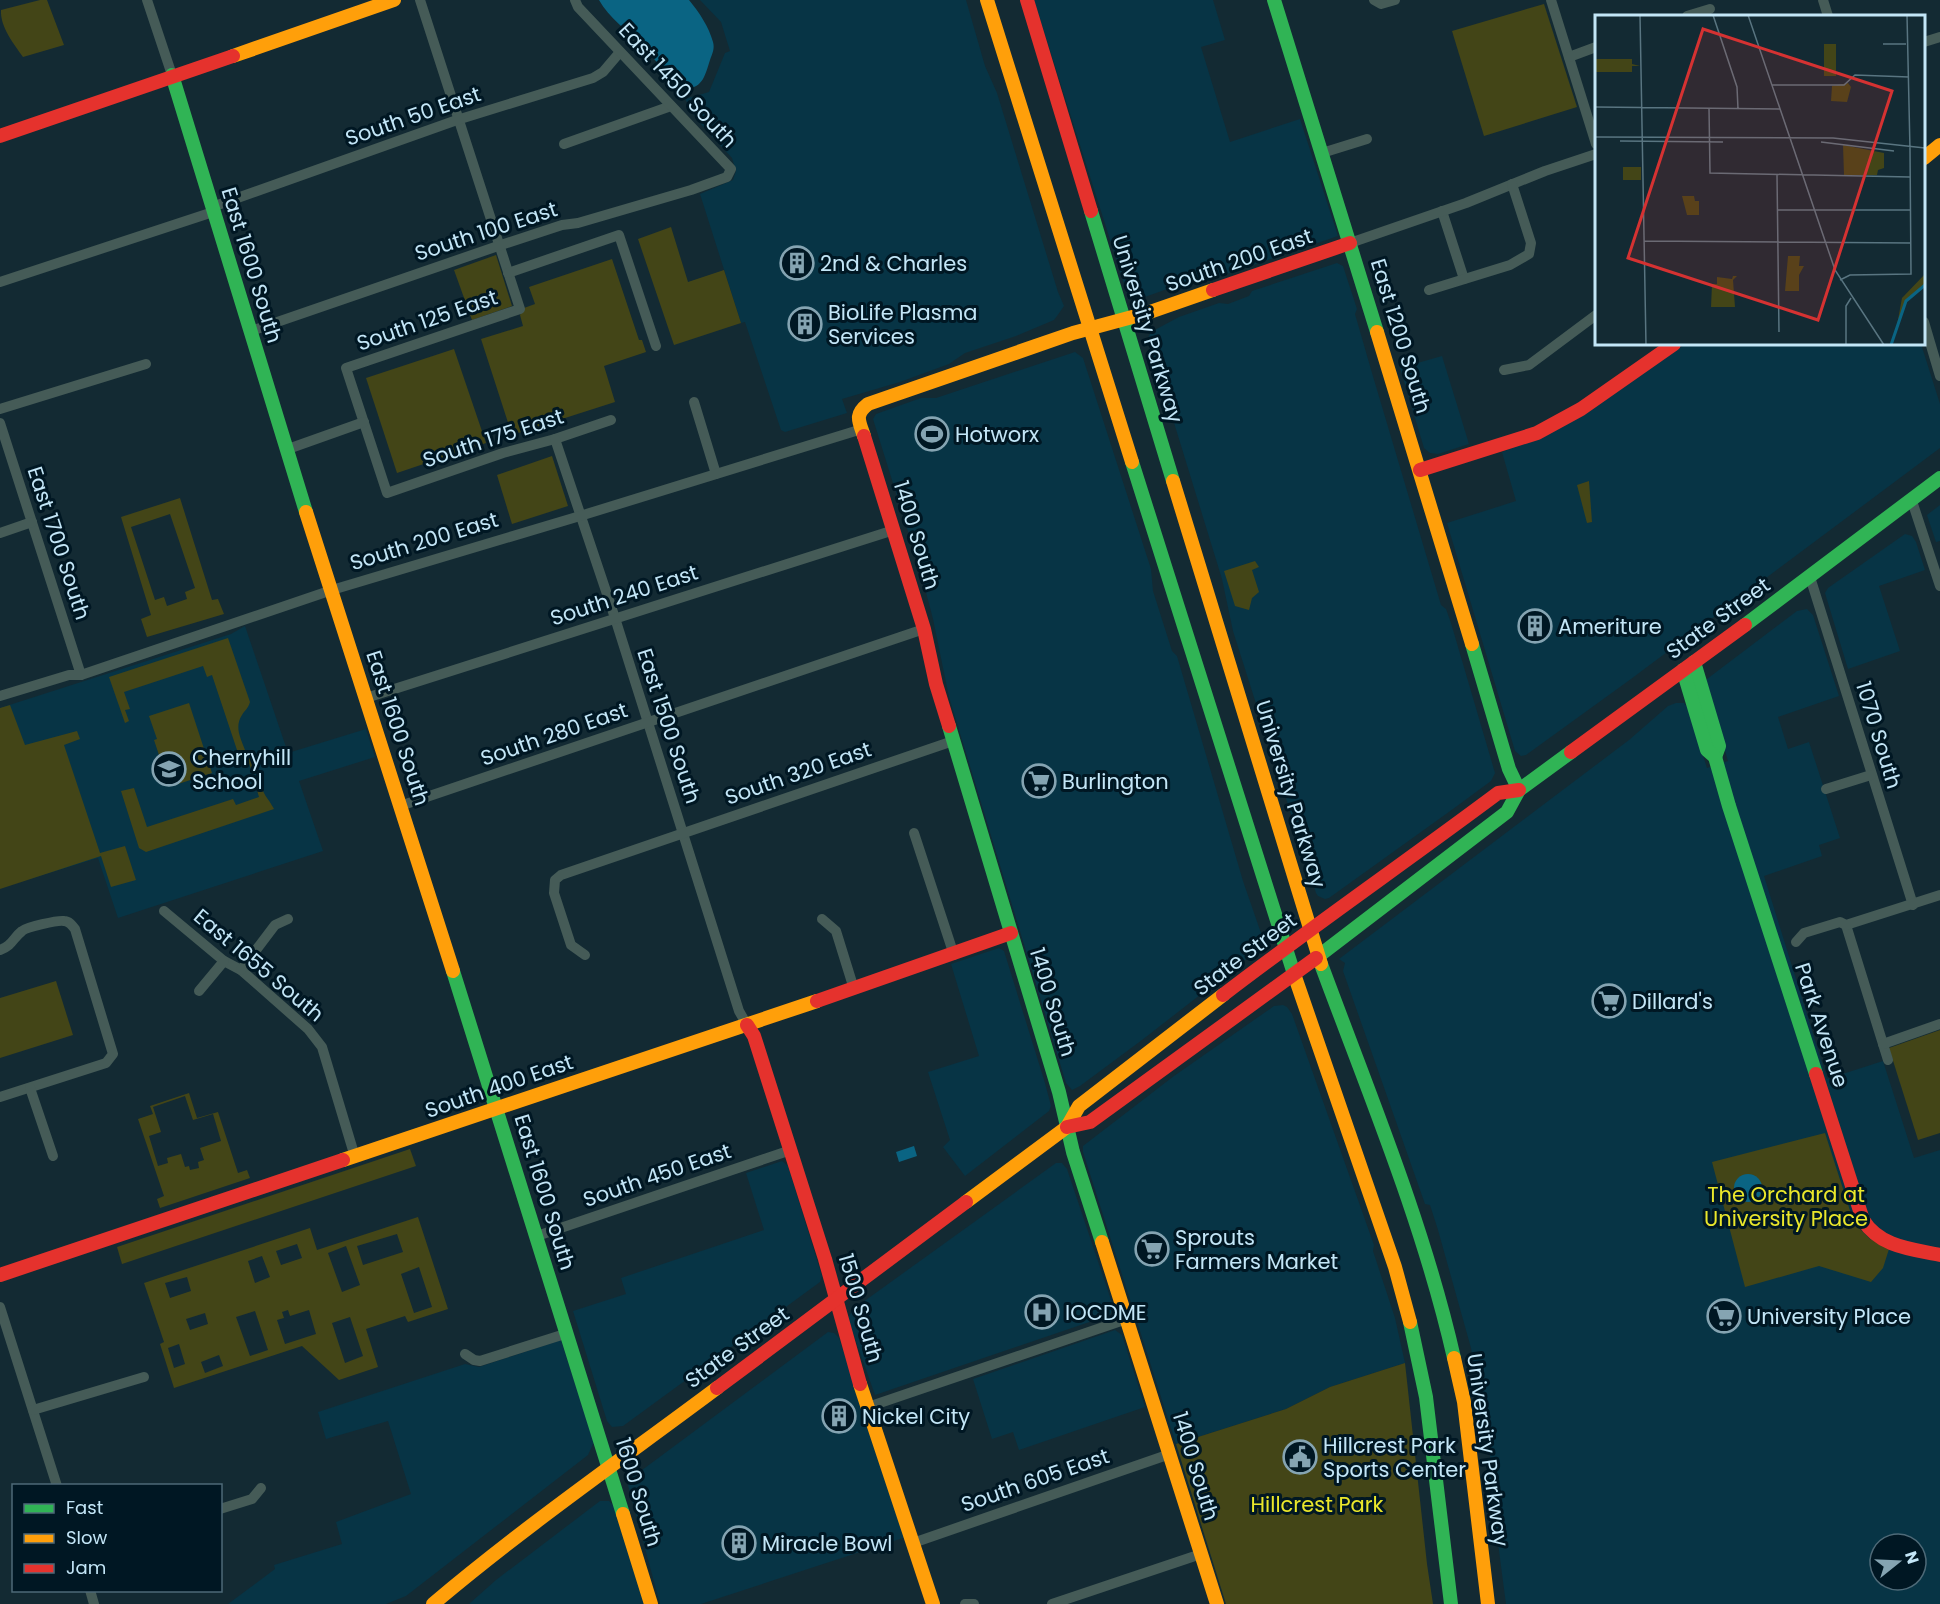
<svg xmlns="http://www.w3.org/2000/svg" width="1940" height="1604" viewBox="0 0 1940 1604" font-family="Poppins,sans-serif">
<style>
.built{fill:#073445;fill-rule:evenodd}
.green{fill:#434517;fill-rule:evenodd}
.water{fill:#0a6483}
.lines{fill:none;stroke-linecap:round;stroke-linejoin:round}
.street{stroke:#455b57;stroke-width:10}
.fast{stroke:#30b455;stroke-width:14}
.slow{stroke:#ff9f0a;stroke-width:14}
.jam{stroke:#e5322d;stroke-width:14}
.labels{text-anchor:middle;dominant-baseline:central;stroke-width:6;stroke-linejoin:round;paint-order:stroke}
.street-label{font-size:21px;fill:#c3e6f7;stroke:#001723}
.poi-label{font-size:21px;fill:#c3e6f7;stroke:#001723;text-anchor:start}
.park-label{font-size:21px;fill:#eae72b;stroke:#001723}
.inset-river{fill:none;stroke:#0a6483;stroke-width:3}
.inset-road{fill:none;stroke:#597581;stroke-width:1.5}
.view{fill:#d53232;fill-opacity:0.15;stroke:#d53232;stroke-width:3}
.inset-edge{fill:none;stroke:#c3e6f7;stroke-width:3}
</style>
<rect width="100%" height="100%" fill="#132a33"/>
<!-- built -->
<g class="built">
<polygon points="700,0 966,0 985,66 997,93 1058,292 1064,306 1057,316 1054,320 1016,336 965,353 949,364 900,382 842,399 847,413 785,432 781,430 745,322 741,323 700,194 733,180 736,171 732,158 697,120 685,99 709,92 725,53 730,51 721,22"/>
<polygon points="1034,0 1213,0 1225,40 1201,47 1230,142 1300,119 1338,236 1206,281 1184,283 1142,298 1133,298 1127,293"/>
<polygon points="1337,263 1343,266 1357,309 1355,314 1372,373 1441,605 1446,609 1451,623 1495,773 1491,781 1453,809 1329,898 1325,899 1318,896 1316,893 1233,631 1222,579 1148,338 1151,332 1179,317 1219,303 1228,304 1249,296 1252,291"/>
<polygon points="1685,344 1921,344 1940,404 1940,448 1631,679 1526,755 1521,756 1515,751 1447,523 1516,501 1502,452 1538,439 1663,360"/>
<polygon points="1075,352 1083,358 1151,569 1153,591 1172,651 1177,656 1243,881 1262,936 1263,942 1259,949 1142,1040 1080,1086 1072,1090 1066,1083 949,697 933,619 921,573 873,419 876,414 921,398 936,398"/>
<polygon points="1442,356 1469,444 1438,454 1430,453 1424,448 1400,368"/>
<polygon points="1940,505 1940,541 1936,542 1927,515"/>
<polygon points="1905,534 1912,536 1916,542 1925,570 1879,586 1900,651 1848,669 1825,593 1828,588"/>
<path d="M1807,609L1813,615L1839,696L1778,717L1788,749L1809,742L1840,838L1819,845L1822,856L1764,876L1827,1079L1883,1061L1914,1158L1940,1150V1604H1506L1489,1475L1491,1440L1485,1399L1475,1371L1471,1348L1438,1230L1430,1205L1425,1204L1343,971L1345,963L1339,959L1629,740L1668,706L1676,703H1684L1688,708L1707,768L1728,761L1705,684L1707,679L1797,611ZM1880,1544H1916V1580H1880Z"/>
<polygon points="245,626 288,753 366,729 375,757 299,781 323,851 118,918 98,858 10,885 0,708 231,634"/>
<polygon points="999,948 1004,951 1045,1083 1051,1106 1049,1111 965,1176 943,1147 950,1140 928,1072 979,1056 951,964"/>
<polygon points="1283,1005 1287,1007 1292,1014 1374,1245 1373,1251 1395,1318 1405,1363 1330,1387 1286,1409 1176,1444 1083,1152 1083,1146 1174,1076 1274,1006"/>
<polygon points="782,1161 788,1166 822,1276 820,1282 623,1426 612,1427 607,1421 573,1311 626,1294 621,1278 764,1230 746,1173"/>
<polygon points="1056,1163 1062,1163 1067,1169 1113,1306 1110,1315 875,1395 848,1319 852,1310"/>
<polygon points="1115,1330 1122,1335 1145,1407 1019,1450 1013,1432 992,1439 973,1379"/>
<polygon points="828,1332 834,1333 839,1338 906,1537 701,1604 660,1604 628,1485 630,1479"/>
<polygon points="561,1340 594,1442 588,1455 406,1596 386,1604 228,1604 275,1569 274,1565 342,1544 336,1522 411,1494 388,1421 326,1439 318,1412 465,1364 479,1367"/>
<polygon points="600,1501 609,1501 616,1508 645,1604 469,1604 496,1580"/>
</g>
<!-- green -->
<g class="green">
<path d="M40,0H47L64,45L23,57C14,44 0,27 1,10Z"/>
<polygon points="1544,4 1577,107 1484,136 1452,31"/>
<polygon points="671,227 688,282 724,270 741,323 674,345 638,239"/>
<polygon points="496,255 512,306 472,320 454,270"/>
<polygon points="612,259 639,340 642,340 646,352 604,366 615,402 512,435 481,339 523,326 520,315 524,308 535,304 529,287"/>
<polygon points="454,349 486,443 397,473 366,378"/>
<polygon points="552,456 568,506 512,524 497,475"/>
<polygon points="1589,481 1592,522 1587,523 1577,485"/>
<path d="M180,498L212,600L218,599L224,614L147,637L141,619L151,615L121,517ZM170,514L195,588L185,592L187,599L167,606L164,597L155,600L131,527Z"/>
<polygon points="1255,561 1259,567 1252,570 1259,592 1252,598 1249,610 1235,606 1224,571"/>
<path d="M228,638L250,702C248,709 245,710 242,715C234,727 241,739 245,750L251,754L259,773L252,772L246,754L239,756L212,675L207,677L203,666L124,692L130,709L125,710L129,721L125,723L109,677Z"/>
<polygon points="189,703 212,773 172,786 169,775 166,776 154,740 157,739 149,716"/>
<polygon points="10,705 25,745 77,731 80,739 64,745 100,853 125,846 136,880 111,887 101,856 0,889 0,708"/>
<path d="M261,779C261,794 268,797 274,809L146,852L139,848L121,791L134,788L147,827L233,799L236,805L259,797L255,783Z"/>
<polygon points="56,981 73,1035 0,1058 0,998"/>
<polygon points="1940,1030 1940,1133 1918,1140 1889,1048"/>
<path d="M189,1093L197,1118L218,1112L238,1173L247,1170L250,1178L160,1208L157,1199L164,1196L138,1119L153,1114L150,1106ZM185,1096L193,1120L213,1114L221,1141L200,1148L204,1160L198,1162L199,1168L190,1170L189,1166L185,1167L181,1154L167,1158L168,1163L158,1166L149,1136L161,1132L153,1107Z"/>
<polygon points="1825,1133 1854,1223 1870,1239 1889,1249 1883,1268 1871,1282 1819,1266 1745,1287 1712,1162"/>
<polygon points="410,1149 416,1166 122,1264 117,1247"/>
<path d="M418,1217L448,1309L408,1322L405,1316L366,1329L378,1367L339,1380L302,1346L174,1388L160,1344L164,1342L144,1283L310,1228L317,1250ZM397,1234L403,1252L363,1265L357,1246ZM297,1244L302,1258L281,1265L276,1251ZM346,1246L360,1285L342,1292L328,1253ZM262,1256L270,1277L255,1283L248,1261ZM419,1267L432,1307L414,1313L401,1274ZM187,1277L191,1291L170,1298L165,1283ZM288,1310L290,1316L309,1310L316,1334L285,1344L277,1320L284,1318L282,1312ZM255,1311L268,1350L250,1356L236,1317ZM205,1313L208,1324L190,1330L186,1319ZM350,1317L363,1356L345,1363L332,1323ZM179,1344L185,1364L174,1368L168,1348ZM219,1355L223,1366L205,1373L201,1362Z"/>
<polygon points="1405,1363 1427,1564 1433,1604 1226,1604 1176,1444 1286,1409 1330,1387"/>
</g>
<!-- water -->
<g class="water">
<path d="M599,0H689C699,12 709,27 713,42C715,49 712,54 710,60C704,79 702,90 679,89C666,74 655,59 642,45C627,30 609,18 599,0Z"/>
<polygon points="914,1146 917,1156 899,1162 896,1152"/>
<circle cx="1748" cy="1188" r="14"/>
</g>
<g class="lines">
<!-- street -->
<g class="street">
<polyline points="147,0 172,75"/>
<polyline points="420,0 520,309 346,368 387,493 503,453 555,439 611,420"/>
<polyline points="1374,0 1381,4 1395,0"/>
<polyline points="1551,0 1596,144"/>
<polyline points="1823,0 1828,16"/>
<polyline points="1687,16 1710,9"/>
<polyline points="1924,42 1940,37"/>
<polyline points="1569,57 1596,47"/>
<polyline points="564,144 671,106"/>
<polyline points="1322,153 1367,139"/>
<polyline points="212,207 457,120 593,78 603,72 620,52"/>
<polyline points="1442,211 1464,279"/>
<polyline points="1350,243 1466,203 1545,171 1596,154"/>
<polyline points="508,273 619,235 656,346"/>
<polyline points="0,282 213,212"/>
<polyline points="1429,290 1510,265 1529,254 1531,243 1512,184"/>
<polyline points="1924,322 1940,376"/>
<polyline points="251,331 498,246 562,225 578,223 691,190 727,177 731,169 578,7 575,0"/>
<polyline points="1504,370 1529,365 1596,315"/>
<polyline points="694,402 716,474"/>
<polyline points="0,409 146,364"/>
<polyline points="0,423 81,675"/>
<polyline points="555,439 615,618 739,1011 747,1025"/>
<polyline points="288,449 364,422"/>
<polyline points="1912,501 1940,586"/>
<polyline points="0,533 32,522"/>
<polyline points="1810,577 1913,905"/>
<polyline points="0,696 69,675 81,675 332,590 580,516 862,429"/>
<polyline points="366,698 894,530"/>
<polyline points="1826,789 1871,775"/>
<polyline points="400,806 924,629"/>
<polyline points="914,833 954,955"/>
<polyline points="164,911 224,961 241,970 308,1029 322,1047 355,1157"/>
<polyline points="822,919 836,931 854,989"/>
<polyline points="1846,925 1888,1060"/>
<polyline points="1796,942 1804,933 1840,922 1846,925 1940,895"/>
<path d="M0,950C13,945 12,939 22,931C26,927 58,920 64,921C69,921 72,925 75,929L113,1054L106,1063L0,1097"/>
<polyline points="585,955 571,945 554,893 555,880 561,875 953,741"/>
<polyline points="241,970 275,925 288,919"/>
<polyline points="199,991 224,961"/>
<polyline points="1883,1044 1940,1024"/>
<polyline points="30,1088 53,1156"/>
<polyline points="537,1236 791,1150"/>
<polyline points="0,1307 57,1486"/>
<polyline points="465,1354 474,1360 480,1361 568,1333"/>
<polyline points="868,1407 1127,1319"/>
<polyline points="33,1410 144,1377"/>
<polyline points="220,1509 252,1499 261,1488"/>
<polyline points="913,1543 1170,1454"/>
<polyline points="90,1590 94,1604"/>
<polyline points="965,1604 974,1604"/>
<polyline points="1052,1604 1201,1554"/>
</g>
<!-- fast -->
<g class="fast">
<polyline points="1274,0 1377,332"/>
<polyline points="172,75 306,512"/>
<polyline points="1091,211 1173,481"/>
<polyline points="1132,462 1294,974"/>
<polyline points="1745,625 1940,478"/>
<polyline points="1472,644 1509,769 1519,790"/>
<polyline points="1694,662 1719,746 1715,757"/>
<polyline points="1683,670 1707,750 1715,757 1729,806 1816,1074"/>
<polyline points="949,726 1059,1092 1073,1152 1102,1242"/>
<polyline points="1316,958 1507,812 1519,790 1571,752"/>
<path d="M1321,964C1369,1094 1423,1222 1454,1358"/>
<polyline points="453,971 623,1514"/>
<polyline points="1410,1322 1426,1397 1451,1604"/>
</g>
<!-- slow -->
<g class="slow">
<polyline points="987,0 1132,462"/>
<polyline points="233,56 394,0"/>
<polyline points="1924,158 1940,145"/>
<polyline points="1377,332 1472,644"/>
<path d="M864,436C859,421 854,415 868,404L1073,333L1147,313L1213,290"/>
<polyline points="1173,481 1321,964"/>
<polyline points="306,512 453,971"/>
<polyline points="1294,974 1395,1267 1410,1322"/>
<polyline points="343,1160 817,1001"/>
<polyline points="966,1202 1067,1127 1079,1106 1223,995"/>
<polyline points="1102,1242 1217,1604"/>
<polyline points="1454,1358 1464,1402 1488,1604"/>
<polyline points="860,1384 933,1604"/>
<polyline points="623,1514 651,1604"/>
<path d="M433,1604C524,1527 622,1459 717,1388"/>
</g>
<!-- jam -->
<g class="jam">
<polyline points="1027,0 1091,211"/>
<polyline points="0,136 233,56"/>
<polyline points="1213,290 1350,243"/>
<polyline points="864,436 924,629 936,684 949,726"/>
<polyline points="1420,470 1537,433 1581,409 1674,344"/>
<polyline points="1571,752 1745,625"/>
<path d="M1223,995C1313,926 1407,861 1498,793L1519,790"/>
<polyline points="817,1001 1011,933"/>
<polyline points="747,1025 754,1036 825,1259 860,1384"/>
<path d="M1816,1074L1863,1220C1880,1247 1911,1249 1940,1255"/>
<polyline points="1067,1127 1090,1122 1316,958"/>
<polyline points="0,1275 343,1160"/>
<polyline points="717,1388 966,1202"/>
</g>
</g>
<!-- icons -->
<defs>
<g id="building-ring" transform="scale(1.725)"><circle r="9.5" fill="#001723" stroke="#85a4b2" stroke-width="1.5"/><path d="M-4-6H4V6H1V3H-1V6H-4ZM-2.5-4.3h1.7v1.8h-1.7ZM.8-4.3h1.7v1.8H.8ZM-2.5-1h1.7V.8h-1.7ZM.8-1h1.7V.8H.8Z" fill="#85a4b2"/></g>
<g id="stadium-ring" transform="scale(1.725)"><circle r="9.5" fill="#001723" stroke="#85a4b2" stroke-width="1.5"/><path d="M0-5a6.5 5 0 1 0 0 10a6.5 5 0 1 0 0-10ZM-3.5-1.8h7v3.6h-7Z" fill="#85a4b2"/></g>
<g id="school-ring" transform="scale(1.725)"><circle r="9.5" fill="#001723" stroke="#85a4b2" stroke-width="1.5"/><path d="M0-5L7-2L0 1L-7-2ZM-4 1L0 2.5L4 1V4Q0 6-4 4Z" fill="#85a4b2"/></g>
<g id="supermarket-ring" transform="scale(1.725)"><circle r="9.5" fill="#001723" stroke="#85a4b2" stroke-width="1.5"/><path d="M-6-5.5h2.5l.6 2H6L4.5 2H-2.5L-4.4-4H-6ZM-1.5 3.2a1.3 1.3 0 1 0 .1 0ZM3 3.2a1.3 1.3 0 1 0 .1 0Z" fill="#85a4b2"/></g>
<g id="hospital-ring" transform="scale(1.725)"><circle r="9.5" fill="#001723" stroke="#85a4b2" stroke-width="1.5"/><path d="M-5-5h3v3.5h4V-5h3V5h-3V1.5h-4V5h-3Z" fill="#85a4b2"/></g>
<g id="civic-ring" transform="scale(1.725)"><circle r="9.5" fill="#001723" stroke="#85a4b2" stroke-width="1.5"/><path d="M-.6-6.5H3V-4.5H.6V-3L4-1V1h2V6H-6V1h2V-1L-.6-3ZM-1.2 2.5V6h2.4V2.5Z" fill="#85a4b2"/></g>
</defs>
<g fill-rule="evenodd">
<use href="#building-ring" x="797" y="263"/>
<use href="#building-ring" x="805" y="324"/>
<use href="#stadium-ring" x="932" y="434"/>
<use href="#building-ring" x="1535" y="626"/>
<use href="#school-ring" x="169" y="769"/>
<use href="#supermarket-ring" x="1039" y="781"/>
<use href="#supermarket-ring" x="1609" y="1001"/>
<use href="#supermarket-ring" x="1152" y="1249"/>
<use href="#hospital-ring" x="1042" y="1312"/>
<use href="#supermarket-ring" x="1724" y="1316"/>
<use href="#building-ring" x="839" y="1416"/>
<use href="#civic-ring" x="1300" y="1457"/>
<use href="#building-ring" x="739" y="1543"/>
</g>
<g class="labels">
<!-- street labels -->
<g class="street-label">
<text transform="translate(678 85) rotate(47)">East 1450 South</text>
<text transform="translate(413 116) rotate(-19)">South 50 East</text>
<text transform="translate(486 231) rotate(-18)">South 100 East</text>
<text transform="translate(1239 260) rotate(-19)">South 200 East</text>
<text transform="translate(252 265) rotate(73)">East 1600 South</text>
<text transform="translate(427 320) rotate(-19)">South 125 East</text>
<text transform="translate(1148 329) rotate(73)">University Parkway</text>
<text transform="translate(1401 336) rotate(73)">East 1200 South</text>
<text transform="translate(493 438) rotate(-18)">South 175 East</text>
<text transform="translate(917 535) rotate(73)">1400 South</text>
<text transform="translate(424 541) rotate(-17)">South 200 East</text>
<text transform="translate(59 543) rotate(72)">East 1700 South</text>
<text transform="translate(624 595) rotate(-18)">South 240 East</text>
<text transform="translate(1718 618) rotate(-36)">State Street</text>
<text transform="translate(669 726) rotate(72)">East 1500 South</text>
<text transform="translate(398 728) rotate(72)">East 1600 South</text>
<text transform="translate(554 734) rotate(-19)">South 280 East</text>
<text transform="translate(1879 735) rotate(73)">1070 South</text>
<text transform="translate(798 773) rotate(-19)">South 320 East</text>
<text transform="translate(1291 794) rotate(73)">University Parkway</text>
<text transform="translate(1245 954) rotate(-37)">State Street</text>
<text transform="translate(259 965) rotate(40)">East 1655 South</text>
<text transform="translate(1053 1002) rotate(73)">1400 South</text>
<text transform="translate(1822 1025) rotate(72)">Park Avenue</text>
<text transform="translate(499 1086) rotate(-19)">South 400 East</text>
<text transform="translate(657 1175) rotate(-19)">South 450 East</text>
<text transform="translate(545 1192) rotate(73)">East 1600 South</text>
<text transform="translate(861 1308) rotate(74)">1500 South</text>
<text transform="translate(737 1347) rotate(-36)">State Street</text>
<text transform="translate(1488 1450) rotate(82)">University Parkway</text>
<text transform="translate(1196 1466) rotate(73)">1400 South</text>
<text transform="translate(1035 1480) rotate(-19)">South 605 East</text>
<text transform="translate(639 1492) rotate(73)">1600 South</text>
</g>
<!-- poi labels -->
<g class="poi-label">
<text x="820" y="263">2nd &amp; Charles</text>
<text x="828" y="312">BioLife Plasma<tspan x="828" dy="24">Services</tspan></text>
<text x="955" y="434">Hotworx</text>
<text x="1558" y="626">Ameriture</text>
<text x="192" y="757">Cherryhill<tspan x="192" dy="24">School</tspan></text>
<text x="1062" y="781">Burlington</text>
<text x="1632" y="1001">Dillard's</text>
<text x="1175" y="1237">Sprouts<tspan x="1175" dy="24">Farmers Market</tspan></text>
<text x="1065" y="1312">IOCDME</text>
<text x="1747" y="1316">University Place</text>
<text x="862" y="1416">Nickel City</text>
<text x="1323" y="1445">Hillcrest Park<tspan x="1323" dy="24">Sports Center</tspan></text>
<text x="762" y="1543">Miracle Bowl</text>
</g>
<!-- park labels -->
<g class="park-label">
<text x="1786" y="1194">The Orchard at<tspan x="1786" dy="24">University Place</tspan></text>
<text x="1317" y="1504">Hillcrest Park</text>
</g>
</g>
<!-- overview -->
<g transform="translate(1595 15)">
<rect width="330" height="330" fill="#132a33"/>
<path d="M229,29H241V61H229ZM1,44H37V49L45,51H37V57H1ZM253,68L256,72L252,87L236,86L237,71ZM248,130L289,138V153L283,155L282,160H249ZM28,152H46V165H28ZM87,181H99L100,186H104V200H92ZM193,241H205L204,251H209L204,260V276H190ZM330,259V270L314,282L302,310L307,283ZM138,261H142L138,265L140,292H116L117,269H122V262L137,264Z" fill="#434517"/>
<path class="inset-river" d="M296,330L311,286L330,270"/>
<path class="inset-road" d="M45,0L51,330M118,0L142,72L143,94M153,0L240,255L289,330M312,0L315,135M288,29H311M177,70H249L260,60L314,62M0,92L185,94M114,93L115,158L315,162M0,122L238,123L330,133M25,126L128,127M226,127L299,136M182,160L184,317M183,195H316M49,226L316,228M245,265L255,260L316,259L315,135M251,330V291L256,283"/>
<path class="view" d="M108,14L297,76L223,305L33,243Z"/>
<rect width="330" height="330" class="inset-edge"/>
</g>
<!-- legend -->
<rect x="12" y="1484" width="210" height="108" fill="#001723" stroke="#4e6a78" stroke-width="1.5"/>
<rect x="24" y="1504" width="30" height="9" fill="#30b455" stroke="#4e6a78" stroke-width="1.5"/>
<text x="66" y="1514" font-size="18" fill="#c3e6f7">Fast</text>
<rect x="24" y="1534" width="30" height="9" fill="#ff9f0a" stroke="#4e6a78" stroke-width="1.5"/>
<text x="66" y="1544" font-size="18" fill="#c3e6f7">Slow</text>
<rect x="24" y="1564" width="30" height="9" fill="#e5322d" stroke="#4e6a78" stroke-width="1.5"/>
<text x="66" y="1574" font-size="18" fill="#c3e6f7">Jam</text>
<!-- north arrow -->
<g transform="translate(1898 1562) rotate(72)"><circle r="28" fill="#001723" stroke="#4e6a78" stroke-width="1.5"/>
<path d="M0-4.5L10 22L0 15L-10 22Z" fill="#85a4b2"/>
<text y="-9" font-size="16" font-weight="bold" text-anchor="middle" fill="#c3e6f7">N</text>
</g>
</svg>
